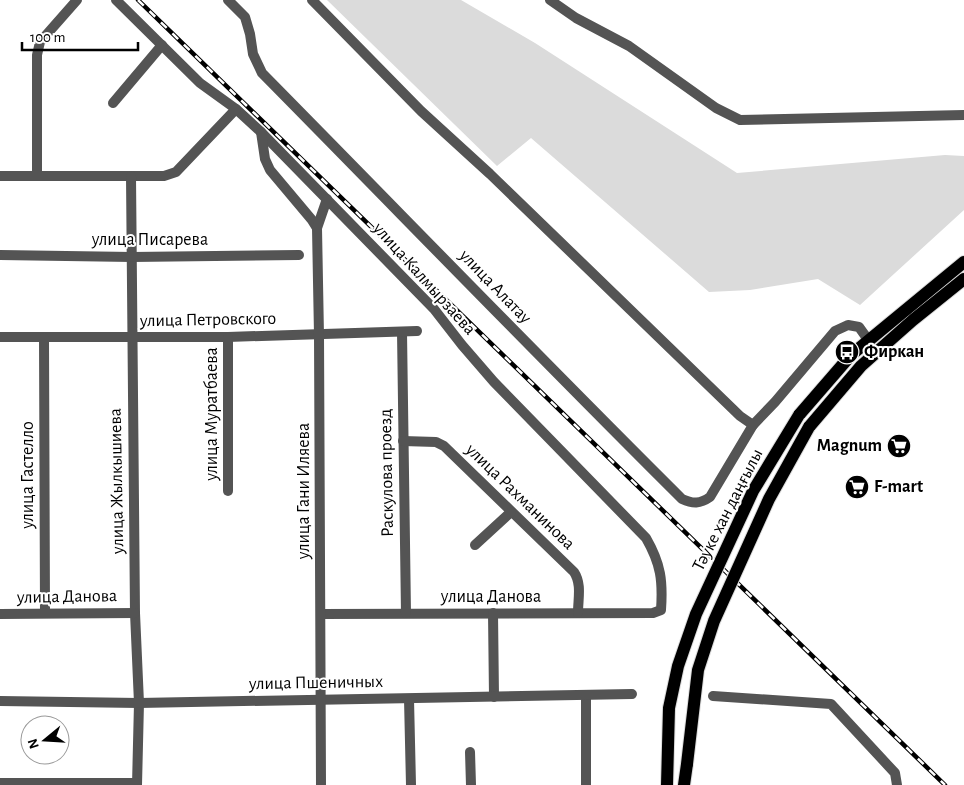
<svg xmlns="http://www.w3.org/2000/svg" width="964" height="785" viewBox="0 0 964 785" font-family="'Alegreya Sans',sans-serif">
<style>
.green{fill:#dbdbdb}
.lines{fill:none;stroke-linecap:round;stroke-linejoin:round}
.major-casing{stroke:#dbdbdb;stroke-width:14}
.minor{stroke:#545454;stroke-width:10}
.major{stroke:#000;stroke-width:12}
.rail-casing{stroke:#000;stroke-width:4.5}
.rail{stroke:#fff;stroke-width:2.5;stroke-dasharray:8;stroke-linecap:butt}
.major-bridge-casing{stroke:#dbdbdb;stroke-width:14;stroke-linecap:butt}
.major-bridge{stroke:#000;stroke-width:12}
.labels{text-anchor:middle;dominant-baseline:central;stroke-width:4;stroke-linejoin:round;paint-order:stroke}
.street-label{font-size:18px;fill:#000;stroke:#fff}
.poi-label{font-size:18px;font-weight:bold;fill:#000;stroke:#fff;text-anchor:start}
</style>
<rect width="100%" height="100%" fill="#fff"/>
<!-- green -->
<polygon class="green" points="327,0 461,0 535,43 737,173 945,155 964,156 964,210 860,305 818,279 750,290 709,292 531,138 497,166"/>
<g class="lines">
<!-- major casing -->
<g class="major-casing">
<g id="major">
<polyline points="799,415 851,355 964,262"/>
<polyline points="809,427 861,366 913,320 964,279"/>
<polyline points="667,785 669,708"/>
<polyline points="684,785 687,764"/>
</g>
</g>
<!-- minor -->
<g class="minor">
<path d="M116,0L200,83L236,109L261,132L434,309L462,345L494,382L646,538C661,564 663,581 661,610L653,613L321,614"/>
<path d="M228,0L245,17L250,34L253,54L262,73C402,215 541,359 682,499C693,504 700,504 710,497L753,425"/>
<polyline points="312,0 421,111 490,174 740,416 753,425 775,402 835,331 848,325 859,327 869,341"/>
<polyline points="550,0 576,18 629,46 716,108 740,120 964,115"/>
<polyline points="113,103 162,45"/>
<polyline points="261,132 265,159 270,170 312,220 317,228"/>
<polyline points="37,175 37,55 40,42 77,0"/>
<polyline points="0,176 164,176 176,172 236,109"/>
<polyline points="131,176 135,613 139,703 137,785"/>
<polyline points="0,255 132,257 299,255"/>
<polyline points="402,332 406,613"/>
<polyline points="0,337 228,337 417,331"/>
<polyline points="228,337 228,491"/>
<polyline points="44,338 45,613"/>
<path d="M403,441L436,442L444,446L574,572C582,584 578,599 578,613"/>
<polyline points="475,545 511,512"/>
<polyline points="493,613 494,697"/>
<polyline points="0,614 135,613"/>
<polyline points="586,695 586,785"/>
<polyline points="713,696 831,704 895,773 897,785"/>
<polyline points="409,699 411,785"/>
<polyline points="0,701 139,703 632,694"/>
<polyline points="470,752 471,785"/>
<polyline points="0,783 137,783"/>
<polyline points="321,785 319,335 317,228 327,199"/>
</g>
<!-- major -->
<use href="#major" class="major"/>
<!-- rail casing -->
<g class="rail-casing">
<polyline id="rail" points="138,0 945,785"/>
</g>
<!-- rail -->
<use href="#rail" class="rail"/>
<!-- major-bridge casing -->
<g class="major-bridge-casing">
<g id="major-bridge">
<polyline points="669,708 678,666 696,614 753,491 799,415"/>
<polyline points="687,764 698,670 714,621 769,499 809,427"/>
</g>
</g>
<!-- major-bridge -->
<use href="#major-bridge" class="major-bridge"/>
</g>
<!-- icons -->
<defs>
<g id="bus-disc" transform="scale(1.25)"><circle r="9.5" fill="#000" stroke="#fff"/><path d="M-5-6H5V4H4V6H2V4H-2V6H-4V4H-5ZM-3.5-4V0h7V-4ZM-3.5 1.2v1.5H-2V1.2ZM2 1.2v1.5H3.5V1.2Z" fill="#fff"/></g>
<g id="supermarket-disc" transform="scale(1.25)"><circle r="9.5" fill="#000" stroke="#fff"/><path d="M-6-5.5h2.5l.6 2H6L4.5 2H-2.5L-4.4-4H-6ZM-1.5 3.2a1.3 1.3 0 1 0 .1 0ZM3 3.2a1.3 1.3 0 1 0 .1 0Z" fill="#fff"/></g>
</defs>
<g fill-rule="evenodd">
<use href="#bus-disc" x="847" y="352"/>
<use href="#supermarket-disc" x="899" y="446"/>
<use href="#supermarket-disc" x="857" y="487"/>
</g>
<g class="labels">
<!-- street labels -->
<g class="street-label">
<text x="150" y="240">улица Писарева</text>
<text transform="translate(424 279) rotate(48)">улица Калмырзаева</text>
<text transform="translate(495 287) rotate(46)">улица Алатау</text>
<text transform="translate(208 320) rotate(-1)">улица Петровского</text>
<text transform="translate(212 414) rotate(-90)">улица Муратбаева</text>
<text transform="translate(387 473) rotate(-91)">Раскулова проезд</text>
<text transform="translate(28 475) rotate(-90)">улица Гастелло</text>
<text transform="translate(117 481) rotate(-91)">улица Жылкышиева</text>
<text transform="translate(304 491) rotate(-90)">улица Гани Иляева</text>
<text transform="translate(520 497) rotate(44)">улица Рахманинова</text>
<text transform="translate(728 510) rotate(-63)">Тәуке хан даңғылы</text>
<text transform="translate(67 597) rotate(-1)">улица Данова</text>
<text x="491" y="597">улица Данова</text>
<text transform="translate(316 683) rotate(-1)">улица Пшеничных</text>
</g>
<!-- poi labels -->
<g class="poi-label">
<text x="864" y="352">Фиркан</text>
<text x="882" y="446" text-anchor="end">Magnum</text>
<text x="874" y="487">F-mart</text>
</g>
</g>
<!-- north arrow -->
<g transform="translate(45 740) rotate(252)"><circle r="24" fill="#ffffff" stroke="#999999"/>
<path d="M0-4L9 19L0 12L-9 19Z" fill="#000000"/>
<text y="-8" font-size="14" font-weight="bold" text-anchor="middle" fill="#000000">N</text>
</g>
<!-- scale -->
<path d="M22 42v8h116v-8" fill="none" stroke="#000000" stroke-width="2.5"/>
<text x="30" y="42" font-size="15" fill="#000000" stroke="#ffffff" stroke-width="4" paint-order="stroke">100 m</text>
</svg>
